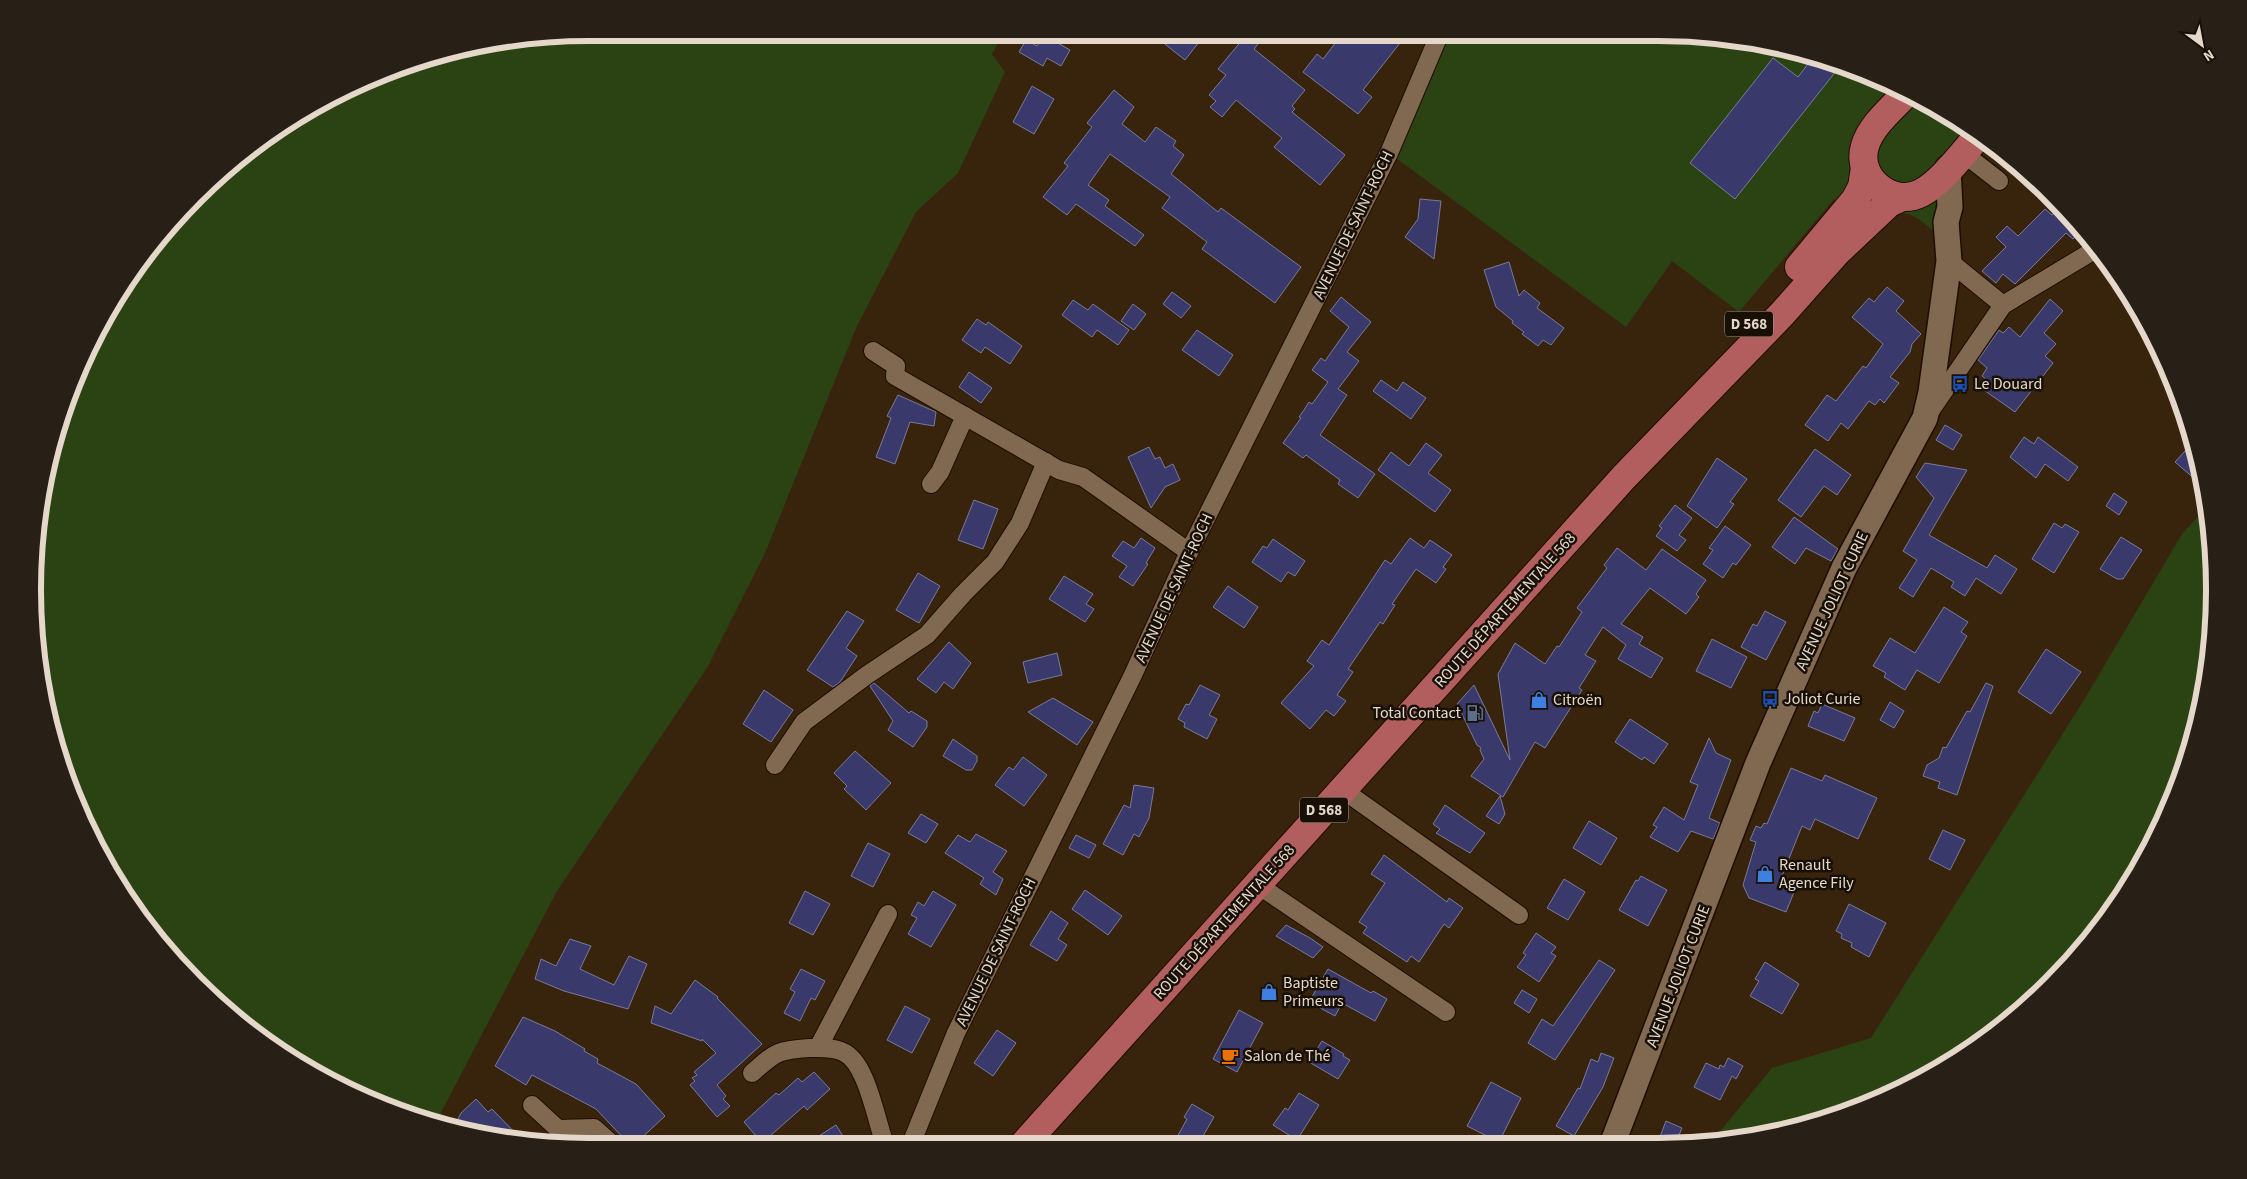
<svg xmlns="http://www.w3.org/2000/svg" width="2247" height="1179" viewBox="0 0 2247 1179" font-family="'Source Sans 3',sans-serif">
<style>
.green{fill:#2b4313}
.building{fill:#3a396b;stroke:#797a9a}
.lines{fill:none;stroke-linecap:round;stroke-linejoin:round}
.street-casing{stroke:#1f0c00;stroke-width:20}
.secondary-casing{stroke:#1f0c00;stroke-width:28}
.primary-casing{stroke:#1f0c00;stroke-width:30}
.street{stroke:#806950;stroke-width:18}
.secondary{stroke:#806950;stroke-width:25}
.primary{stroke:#b25e5e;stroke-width:28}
.labels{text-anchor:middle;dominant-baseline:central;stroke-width:5;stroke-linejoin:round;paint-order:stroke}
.shield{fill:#181006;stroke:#a89c8f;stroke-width:1}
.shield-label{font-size:15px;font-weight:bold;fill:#e5d8ca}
.street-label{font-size:16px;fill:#e5d8ca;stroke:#181006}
.poi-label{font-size:16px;fill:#e5d8ca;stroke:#181006;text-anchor:start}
.rim{fill:none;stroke:#e5d8ca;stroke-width:6}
</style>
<rect width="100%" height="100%" fill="#38240c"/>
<!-- green -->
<g class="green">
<polygon points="589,33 1004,33 992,54 1005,72 958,173 916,212 857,326 765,553 707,668 557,891 435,1124 343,1089 251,1032 195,983 127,899 90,836 51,733 34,626 34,553 51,446 75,376 126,280 171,222 250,148 311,107 410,62 481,43"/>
<path d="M1428,33L1694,34L1802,52L1904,90L1990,143L1960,179L1958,225L1933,231C1908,207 1896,208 1875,234L1834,199L1739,312L1672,261L1626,327L1385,150Z"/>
<polygon points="2207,507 2210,517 2213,626 2195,734 2157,836 2076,957 1967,1052 1870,1104 1730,1142 1718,1142 1717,1135 1772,1068 1871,1038 2084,700 2182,534"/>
</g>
<!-- building -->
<g class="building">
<polygon points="1045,33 1052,33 1059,39 1056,42 1070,50 1061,66 1047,58 1043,66 1019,52 1026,40 1037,46"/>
<polygon points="1151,33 1206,33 1185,60"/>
<polygon points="1248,33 1267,33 1254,49 1305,90 1292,106 1295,109 1292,112 1345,155 1320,185 1274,147 1282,138 1236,100 1222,117 1210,107 1216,101 1209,95 1226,75 1218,69"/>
<polygon points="1343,33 1388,33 1400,43 1363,90 1372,97 1358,114 1303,72 1317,54 1323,59"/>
<polygon points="1814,56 1840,66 1735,199 1690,163 1773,58 1798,77"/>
<polygon points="1032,86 1054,99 1034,134 1013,122"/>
<polygon points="1114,90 1134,107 1122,124 1145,142 1156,127 1176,141 1173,146 1184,155 1171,174 1218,212 1221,208 1301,267 1275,303 1202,249 1207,242 1162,208 1170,197 1110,154 1088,185 1109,200 1105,206 1144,235 1135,246 1076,204 1067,215 1043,197 1068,166 1064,163 1092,127 1087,123"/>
<polygon points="1420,199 1441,201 1434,259 1405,237 1418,219"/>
<polygon points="2060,207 2082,230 2073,239 2066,233 2015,284 2003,274 1996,283 1982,271 2006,247 1996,237 2007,226 2018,236 2045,209 2052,215"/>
<polygon points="1509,262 1519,296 1524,290 1540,303 1537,308 1564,328 1551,345 1543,340 1538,346 1522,334 1524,332 1512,323 1513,321 1496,307 1484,270"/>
<polygon points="1887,287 1904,301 1896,311 1921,334 1912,344 1910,352 1890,377 1899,383 1884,403 1880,399 1875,405 1869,401 1848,429 1841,423 1828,441 1805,425 1827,395 1836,401 1863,366 1866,368 1883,344 1852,317 1869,298 1874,302"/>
<polygon points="1172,292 1191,306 1181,318 1163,304"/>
<polygon points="1341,297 1371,322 1347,352 1359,361 1338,389 1347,395 1320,435 1375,474 1358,498 1338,484 1340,480 1306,455 1303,458 1283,443 1301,418 1299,417 1304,410 1309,402 1312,404 1328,382 1312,370 1321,358 1325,361 1349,327 1330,311"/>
<polygon points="2050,299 2063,311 2044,333 2056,344 2045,356 2053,363 2015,412 1981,388 1987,380 1982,376 1987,368 1978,360 1999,330 2003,333 2009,327 2020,337"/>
<polygon points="1073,300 1088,310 1093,304 1129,330 1118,345 1097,330 1092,337 1062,315"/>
<polygon points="1133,304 1146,314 1134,330 1121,321"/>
<polygon points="977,319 986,325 988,322 1022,346 1010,364 985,347 981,353 962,340"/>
<polygon points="1197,330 1233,355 1219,376 1182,350"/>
<polygon points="969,372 992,388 981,403 959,387"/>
<polygon points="1381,380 1397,391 1403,382 1426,398 1411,419 1373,391"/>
<polygon points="898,395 936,412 934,426 910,422 895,464 876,457 891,418 887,416"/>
<polygon points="1945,425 1962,435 1953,450 1936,440"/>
<polygon points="2024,437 2034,444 2038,437 2078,467 2068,481 2045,464 2036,478 2010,457"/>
<polygon points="1426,443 1442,455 1428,473 1451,490 1435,512 1378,470 1391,452 1409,466"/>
<polygon points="1149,447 1155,459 1160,457 1165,468 1173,464 1180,480 1165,487 1151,508 1128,457"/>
<polygon points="2193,447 2197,463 2203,486 2175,462 2185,451 2188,453"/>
<polygon points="1815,449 1851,475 1837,495 1824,486 1801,517 1778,500"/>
<polygon points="1717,458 1747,479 1730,502 1734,504 1717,528 1687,506"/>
<polygon points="1925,463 1967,470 1929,535 1987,568 1995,555 2017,569 2001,594 1976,578 1965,596 1951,587 1954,582 1931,568 1913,597 1899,588 1917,560 1903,551 1934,498 1916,477"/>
<polygon points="2114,493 2127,502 2119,515 2106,506"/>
<polygon points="974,500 998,509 983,549 958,540"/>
<polygon points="1675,505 1692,518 1679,535 1686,540 1677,551 1656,536 1662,528 1659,526"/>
<polygon points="1794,517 1838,549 1831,561 1806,548 1795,564 1772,547"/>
<polygon points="2054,523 2062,528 2065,524 2079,532 2054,573 2032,559"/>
<polygon points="1725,526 1751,545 1736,565 1733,563 1723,578 1703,564 1713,550 1709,548"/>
<polygon points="2121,537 2142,550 2123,579 2117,579 2100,569"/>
<polygon points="1141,538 1155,548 1146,563 1148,564 1133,586 1119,577 1127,566 1112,556 1123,541 1134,548"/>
<polygon points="1410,538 1424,548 1430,540 1452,555 1443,567 1446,569 1436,583 1416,569 1392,604 1395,605 1383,624 1380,622 1348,669 1353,672 1337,695 1346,701 1334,716 1326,710 1310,729 1281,703 1314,666 1307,661 1322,640 1329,645 1385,560 1391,564"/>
<polygon points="1273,539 1305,561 1295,576 1288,572 1281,582 1252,562 1263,546 1267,548"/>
<polygon points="1617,548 1646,570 1662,549 1706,580 1696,594 1699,597 1686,614 1650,588 1621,624 1643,637 1639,644 1663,658 1651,678 1618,659 1626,645 1603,627 1585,655 1596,661 1579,688 1582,690 1545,748 1535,742 1503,797 1471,776 1484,759 1480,750 1481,748 1477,745 1457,704 1474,685 1510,760 1498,674 1515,643 1545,664 1557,646 1559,647 1582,612 1577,608 1607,568 1604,565"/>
<polygon points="918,573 940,586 919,623 896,610"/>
<polygon points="1064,576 1093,594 1086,604 1094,609 1085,622 1049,599"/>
<polygon points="1228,586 1258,607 1244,628 1213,607"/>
<polygon points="1944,607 1968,622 1961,632 1967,636 1939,683 1917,670 1905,690 1884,677 1886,673 1873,666 1890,638 1915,653"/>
<polygon points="847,611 864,621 846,648 857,656 840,682 833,687 807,670"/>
<polygon points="1765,611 1786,622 1766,660 1741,647 1753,624 1757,626"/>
<polygon points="1712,639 1747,657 1731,688 1696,671"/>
<polygon points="949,642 971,663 953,689 944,682 936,693 917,679"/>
<polygon points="2046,649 2081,672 2051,714 2018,692"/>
<polygon points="1057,653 1062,675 1028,683 1023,662"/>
<polygon points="874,683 909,713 911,711 927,721 927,727 913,747 888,730 893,721 870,686"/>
<polygon points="1986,683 1993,686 1957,795 1938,788 1940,782 1923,776 1927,765 1939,758 1943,747 1946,748 1967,711 1970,712"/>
<polygon points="1200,685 1220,695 1209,715 1217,719 1207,739 1184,727 1185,723 1178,719 1186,704 1189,705"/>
<polygon points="764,690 793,710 771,742 743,724"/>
<polygon points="1053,698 1093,722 1077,745 1028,712"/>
<polygon points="1890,702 1904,711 1894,728 1880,720"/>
<polygon points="1822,704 1855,718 1844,741 1808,726 1814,711 1818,713"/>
<polygon points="1630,719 1668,744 1654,764 1644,757 1642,760 1615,742"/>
<polygon points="1709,738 1716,753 1731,760 1709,818 1720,823 1713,839 1691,831 1678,852 1650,837 1657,827 1653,825 1664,807 1684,820 1698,785 1690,782"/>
<polygon points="953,739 977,756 977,761 972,770 966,770 943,756"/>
<polygon points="855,751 891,783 866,810 844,789 847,786 834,773"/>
<polygon points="1023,757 1047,775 1024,806 995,785 1009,767 1013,770"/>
<polygon points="1791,768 1822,781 1825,775 1877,798 1858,839 1815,819 1810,830 1802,826 1780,881 1796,887 1786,912 1749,898 1743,885 1756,842 1750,840 1756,826 1761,828 1764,823 1767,824"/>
<polygon points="1134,785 1154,788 1149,818 1139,837 1134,834 1123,855 1103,844 1124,805 1130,808"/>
<polygon points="1500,796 1505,814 1499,824 1486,816"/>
<polygon points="1445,805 1485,833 1470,853 1436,833 1440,829 1433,824"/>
<polygon points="921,814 938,824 926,843 908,833"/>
<polygon points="1589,821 1617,838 1601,865 1573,848"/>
<polygon points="1943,830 1965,840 1950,870 1929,859"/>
<polygon points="976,834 1007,851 993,872 1003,879 996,895 980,884 984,878 945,853 958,835 970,842"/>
<polygon points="1076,835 1096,845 1089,858 1069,848"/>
<polygon points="868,843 890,854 873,887 851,876"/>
<polygon points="1384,855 1447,902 1449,898 1463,908 1449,928 1444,924 1419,962 1411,956 1407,962 1363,933 1367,927 1359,922 1385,883 1371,874"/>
<polygon points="1641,876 1667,890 1648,926 1619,910 1636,880 1638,881"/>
<polygon points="1564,879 1585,892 1568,920 1547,908"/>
<polygon points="1085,890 1122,916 1108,935 1072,909"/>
<polygon points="805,891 830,904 813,935 789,923"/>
<polygon points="933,891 956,905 931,947 908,934 917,918 911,915 918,902 924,906"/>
<polygon points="1849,904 1886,923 1869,957 1851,947 1852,943 1841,938 1842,934 1836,931"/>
<polygon points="1051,911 1068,923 1058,939 1067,945 1057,961 1030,945"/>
<polygon points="1286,925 1310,938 1323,947 1313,958 1276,936"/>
<polygon points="1536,933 1556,947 1551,953 1556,956 1539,982 1517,967 1526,955 1523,953"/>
<polygon points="570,939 591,946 580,969 614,985 629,956 647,964 628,1009 564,991 535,979 541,959 556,966"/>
<polygon points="1599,960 1615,970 1555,1060 1528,1043 1542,1019 1553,1026"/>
<polygon points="1765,962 1799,984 1782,1014 1750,996 1759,981 1755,979"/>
<polygon points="801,969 825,981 815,1000 811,998 800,1021 784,1013 795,992 790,989"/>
<polygon points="1328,969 1371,993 1373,991 1387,999 1375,1021 1342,1003 1335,1016 1309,1002"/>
<polygon points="695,980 718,997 717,998 762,1044 717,1085 726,1096 723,1099 730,1106 717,1117 690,1085 695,1081 692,1078 697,1075 694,1072 716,1053 702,1039 702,1041 651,1023 655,1006 671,1014"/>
<polygon points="1522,990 1537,999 1529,1013 1514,1003"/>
<polygon points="905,1006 930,1019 912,1053 887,1040"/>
<polygon points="1239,1010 1263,1023 1237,1072 1213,1059"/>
<polygon points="523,1017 555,1031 585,1049 584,1051 598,1059 597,1063 636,1084 665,1116 634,1145 630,1145 596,1109 532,1075 526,1085 495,1066"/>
<polygon points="997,1030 1016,1043 993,1076 974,1063"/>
<polygon points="1322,1041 1344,1054 1343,1056 1350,1060 1338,1079 1309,1062"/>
<polygon points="1601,1053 1614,1058 1603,1087 1574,1136 1556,1126 1578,1088 1580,1089 1591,1059 1598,1062"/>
<polygon points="1728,1058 1743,1066 1736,1079 1732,1076 1720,1100 1694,1087 1706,1063 1719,1069 1720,1065 1724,1067"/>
<polygon points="814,1072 830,1089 807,1110 804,1106 762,1143 744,1122 776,1093 779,1095 798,1078 802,1082"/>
<polygon points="1491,1082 1521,1098 1499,1142 1467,1126"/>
<polygon points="1299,1093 1319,1105 1297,1140 1273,1125 1285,1108 1288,1110"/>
<polygon points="476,1099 488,1112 492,1109 522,1140 453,1129 461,1113"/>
<polygon points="1192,1104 1214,1117 1199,1143 1184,1143 1176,1139 1187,1119 1184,1117"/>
<polygon points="1666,1121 1682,1128 1676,1142 1658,1142"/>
<polygon points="836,1125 848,1144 805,1145"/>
</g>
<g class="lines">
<!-- street casing -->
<g class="street-casing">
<g id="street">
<polyline points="1963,153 1999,181"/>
<polyline points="1949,261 2003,305"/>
<polyline points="873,351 896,366 895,376 1059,470 1083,477 1189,552"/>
<polyline points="1931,410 2003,305 2096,249"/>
<polyline points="931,484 940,472 965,416"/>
<polyline points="775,765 804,722 867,675 927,635 963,594 995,562 1020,523 1046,462"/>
<polyline points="1343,790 1519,915"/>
<polyline points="1258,885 1446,1012"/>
<polyline points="818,1048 888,914"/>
<path d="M752,1073C776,1052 777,1050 809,1048C820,1048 833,1047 843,1052C867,1062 876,1121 885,1144"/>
<polyline points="532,1105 558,1129 594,1128 613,1145"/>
<polyline points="911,1144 956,1033 1132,677 1189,552 1389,153 1440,33"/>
</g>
</g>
<!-- secondary casing -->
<g class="secondary-casing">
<polyline id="secondary" points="1613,1142 1758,763 1844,568 1925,418 1931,392 1949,261 1946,222 1950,207 1948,168"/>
</g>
<!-- primary casing -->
<g class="primary-casing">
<g id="primary">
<path d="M1907,92C1893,108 1871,125 1865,146C1855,178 1892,208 1921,193C1941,183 1963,153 1978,136"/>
<polyline points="1799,267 1855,200 1862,187 1865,168"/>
<polyline points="1024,1144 1624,477 1782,314 1837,252 1889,203 1900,198"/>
</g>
</g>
<!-- street -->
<use href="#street" class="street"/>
<!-- secondary -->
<use href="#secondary" class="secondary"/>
<!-- primary -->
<use href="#primary" class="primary"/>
</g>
<!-- icons -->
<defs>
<g id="bus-bare" transform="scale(1.35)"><path d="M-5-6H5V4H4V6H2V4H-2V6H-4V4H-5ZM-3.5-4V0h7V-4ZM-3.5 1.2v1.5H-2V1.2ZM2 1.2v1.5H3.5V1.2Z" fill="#1a4fb4" stroke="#181006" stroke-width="2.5" paint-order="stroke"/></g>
<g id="shop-bare" transform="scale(1.35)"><path d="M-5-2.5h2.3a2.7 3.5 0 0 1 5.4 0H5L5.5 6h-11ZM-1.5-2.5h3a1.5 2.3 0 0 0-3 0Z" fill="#3f7fe0" stroke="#181006" stroke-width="2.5" paint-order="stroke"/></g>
<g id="fuel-bare" transform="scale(1.35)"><path d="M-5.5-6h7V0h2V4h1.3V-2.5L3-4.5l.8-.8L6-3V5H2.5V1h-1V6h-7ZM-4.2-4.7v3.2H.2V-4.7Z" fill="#5c6f8a" stroke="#181006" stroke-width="2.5" paint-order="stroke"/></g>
<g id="cafe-bare" transform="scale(1.35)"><path d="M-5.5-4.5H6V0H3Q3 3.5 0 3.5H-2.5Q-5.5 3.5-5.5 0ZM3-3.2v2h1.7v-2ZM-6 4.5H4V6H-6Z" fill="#e8710a" stroke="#181006" stroke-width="2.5" paint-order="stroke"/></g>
</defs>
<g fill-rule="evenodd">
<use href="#bus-bare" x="1960" y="384"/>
<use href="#bus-bare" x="1770" y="699"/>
<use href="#shop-bare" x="1539" y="700"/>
<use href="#fuel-bare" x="1475" y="713"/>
<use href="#shop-bare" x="1765" y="874"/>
<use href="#shop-bare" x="1269" y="992"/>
<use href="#cafe-bare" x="1230" y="1056"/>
</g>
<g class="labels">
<!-- shield labels -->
<g class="shield">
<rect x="1725" y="311.5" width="48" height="25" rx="4"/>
<rect x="1300" y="797.5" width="48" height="25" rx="4"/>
</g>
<g class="shield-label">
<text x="1749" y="324">D 568</text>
<text x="1324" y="810">D 568</text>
</g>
<!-- street labels -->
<g class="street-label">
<text transform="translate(1353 225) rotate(-64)">AVENUE DE SAINT-ROCH</text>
<text transform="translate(1174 588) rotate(-65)">AVENUE DE SAINT-ROCH</text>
<text transform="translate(1832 601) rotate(-65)">AVENUE JOLIOT CURIE</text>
<text transform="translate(1505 610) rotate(-48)">ROUTE DÉPARTEMENTALE 568</text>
<text transform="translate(1224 922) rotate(-48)">ROUTE DÉPARTEMENTALE 568</text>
<text transform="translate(996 952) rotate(-64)">AVENUE DE SAINT-ROCH</text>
<text transform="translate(1678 976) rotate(-69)">AVENUE JOLIOT CURIE</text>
</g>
<!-- poi labels -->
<g class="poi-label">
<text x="1974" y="384">Le Douard</text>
<text x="1784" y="699">Joliot Curie</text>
<text x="1553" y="700">Citroën</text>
<text x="1461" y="713" text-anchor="end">Total Contact</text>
<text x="1779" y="865">Renault<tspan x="1779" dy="18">Agence Fily</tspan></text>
<text x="1283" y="983">Baptiste<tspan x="1283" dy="18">Primeurs</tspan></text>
<text x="1244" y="1056">Salon de Thé</text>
</g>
</g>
<!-- crop -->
<path d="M0 0H2247V1179H0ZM589 41H1658A548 548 0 0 1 2206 589V590A548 548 0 0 1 1658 1138H589A548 548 0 0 1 41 590V589A548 548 0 0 1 589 41Z" fill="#282016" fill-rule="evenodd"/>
<path class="rim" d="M589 41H1658A548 548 0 0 1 2206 589V590A548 548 0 0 1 1658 1138H589A548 548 0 0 1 41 590V589A548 548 0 0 1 589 41Z"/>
<!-- north arrow -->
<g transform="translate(2202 45) rotate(148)" stroke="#181006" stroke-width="4" paint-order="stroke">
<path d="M0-4L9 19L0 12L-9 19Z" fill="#e5d8ca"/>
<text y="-8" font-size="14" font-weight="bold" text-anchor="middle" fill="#e5d8ca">N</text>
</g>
</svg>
